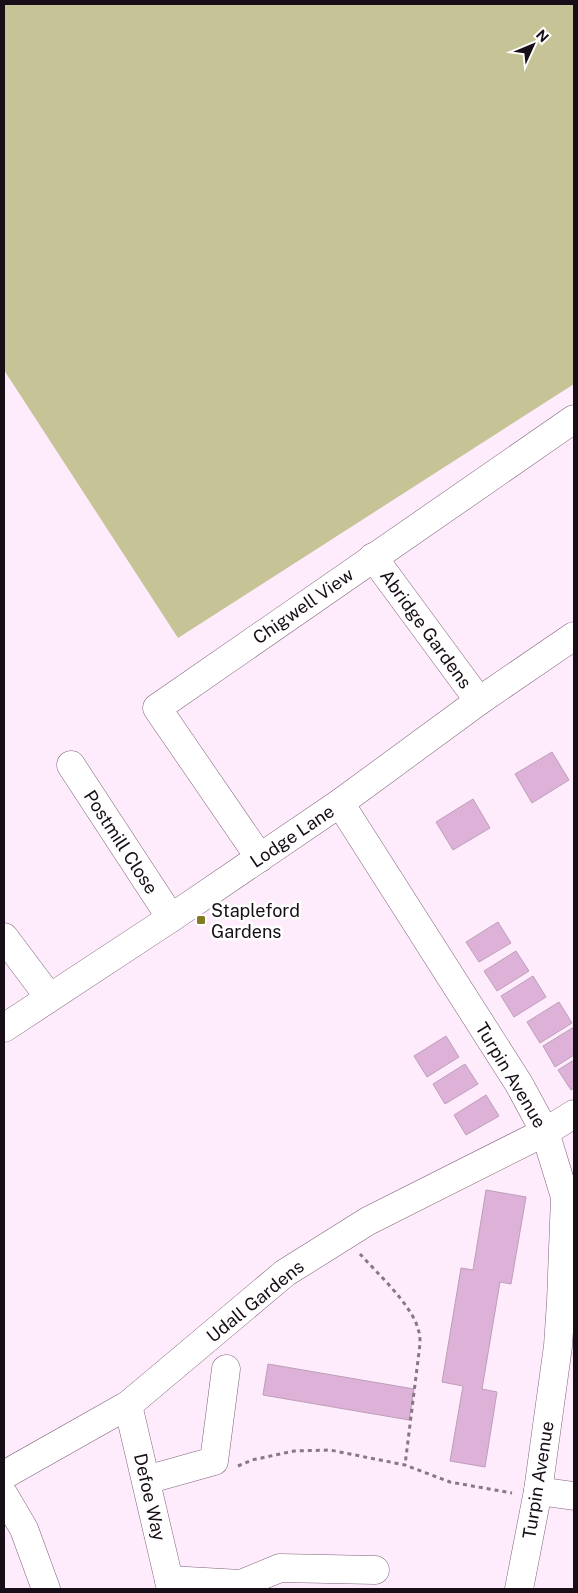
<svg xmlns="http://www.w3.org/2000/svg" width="578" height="1593" viewBox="0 0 578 1593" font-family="'Public Sans',sans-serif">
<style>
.green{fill:#c6c396}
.building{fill:#deb1d9;stroke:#bc9fb8}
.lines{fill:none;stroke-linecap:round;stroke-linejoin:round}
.minor-casing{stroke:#7e637a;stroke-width:29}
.path{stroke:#867885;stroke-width:3;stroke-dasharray:4 4;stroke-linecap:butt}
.minor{stroke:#fff;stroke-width:28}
.poi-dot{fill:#837b21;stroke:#fff;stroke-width:2}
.labels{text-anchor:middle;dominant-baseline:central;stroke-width:5;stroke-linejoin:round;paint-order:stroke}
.street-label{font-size:18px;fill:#180e17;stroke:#fff}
.poi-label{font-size:18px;fill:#180e17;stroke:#fff;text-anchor:start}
</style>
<rect width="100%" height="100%" fill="#feebfc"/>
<!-- green -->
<polygon class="green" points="4,4 574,4 574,384 178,638 4,370"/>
<!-- building -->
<g class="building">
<polygon points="552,752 569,780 532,803 515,774"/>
<polygon points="473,799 490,828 453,850 436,822"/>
<polygon points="498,922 511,943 479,962 466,942"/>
<polygon points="516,951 529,971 497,991 484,971"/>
<polygon points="533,976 546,997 514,1017 501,996"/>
<polygon points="559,1002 572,1023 540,1043 527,1022"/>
<polygon points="574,1027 574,1055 555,1067 543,1046"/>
<polygon points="446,1036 459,1057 427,1077 414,1056"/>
<polygon points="574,1060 574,1088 571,1090 558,1070"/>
<polygon points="465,1064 478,1084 445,1104 433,1084"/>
<polygon points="486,1095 499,1116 466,1135 454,1115"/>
<polygon points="486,1190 526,1197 511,1284 500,1282 482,1389 497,1392 485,1467 450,1461 463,1386 442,1382 461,1268 473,1270"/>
<polygon points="268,1364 414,1389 409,1420 263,1395"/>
</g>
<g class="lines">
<!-- minor casing -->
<g class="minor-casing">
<g id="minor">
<polyline points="373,557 479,701"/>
<polyline points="71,765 171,918"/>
<polyline points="340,803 519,1084 545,1132 565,1197 561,1302 558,1346 538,1491 519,1589"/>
<polyline points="260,858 157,708 574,419"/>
<polyline points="4,937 49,997"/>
<polyline points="4,1028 171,918 340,803 479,701 574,636"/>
<polyline points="128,1405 171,1589"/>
<polyline points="4,1475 128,1405 285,1273 368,1221 545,1132 574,1114"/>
<polyline points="146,1480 214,1461 226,1369"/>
<polyline points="538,1491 574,1496"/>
<polyline points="4,1495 24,1529 46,1589"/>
<polyline points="169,1580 241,1584 280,1568 375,1570"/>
</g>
</g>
<!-- path -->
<g class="path">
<path d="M360,1254C377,1273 412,1305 418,1329C420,1334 420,1339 420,1344L405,1465"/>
<polyline points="238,1466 252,1460 294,1451 330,1450 405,1465 450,1482 512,1493"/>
</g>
<!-- minor -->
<use href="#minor" class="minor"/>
</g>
<!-- markers -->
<rect class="poi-dot" x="196" y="915" width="10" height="10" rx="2.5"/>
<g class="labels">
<!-- street labels -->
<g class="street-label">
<text transform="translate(303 606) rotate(-35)">Chigwell View</text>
<text transform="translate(426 629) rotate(54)">Abridge Gardens</text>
<text transform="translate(292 836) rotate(-34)">Lodge Lane</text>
<text transform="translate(121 842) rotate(57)">Postmill Close</text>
<text transform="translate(511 1075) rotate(59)">Turpin Avenue</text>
<text transform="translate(255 1301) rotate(-39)">Udall Gardens</text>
<text transform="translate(538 1480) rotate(-81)">Turpin Avenue</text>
<text transform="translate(150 1497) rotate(77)">Defoe Way</text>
</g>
<!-- poi labels -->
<g class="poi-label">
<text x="211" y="910">Stapleford<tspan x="211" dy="21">Gardens</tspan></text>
</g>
</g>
<!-- border -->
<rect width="578" height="1593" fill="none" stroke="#180e17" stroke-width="10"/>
<!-- north arrow -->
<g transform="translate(533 45) rotate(46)" stroke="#ffffff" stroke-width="4" paint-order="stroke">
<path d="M0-4L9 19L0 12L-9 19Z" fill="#180e17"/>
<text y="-8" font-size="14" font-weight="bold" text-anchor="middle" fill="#180e17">N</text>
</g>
</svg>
